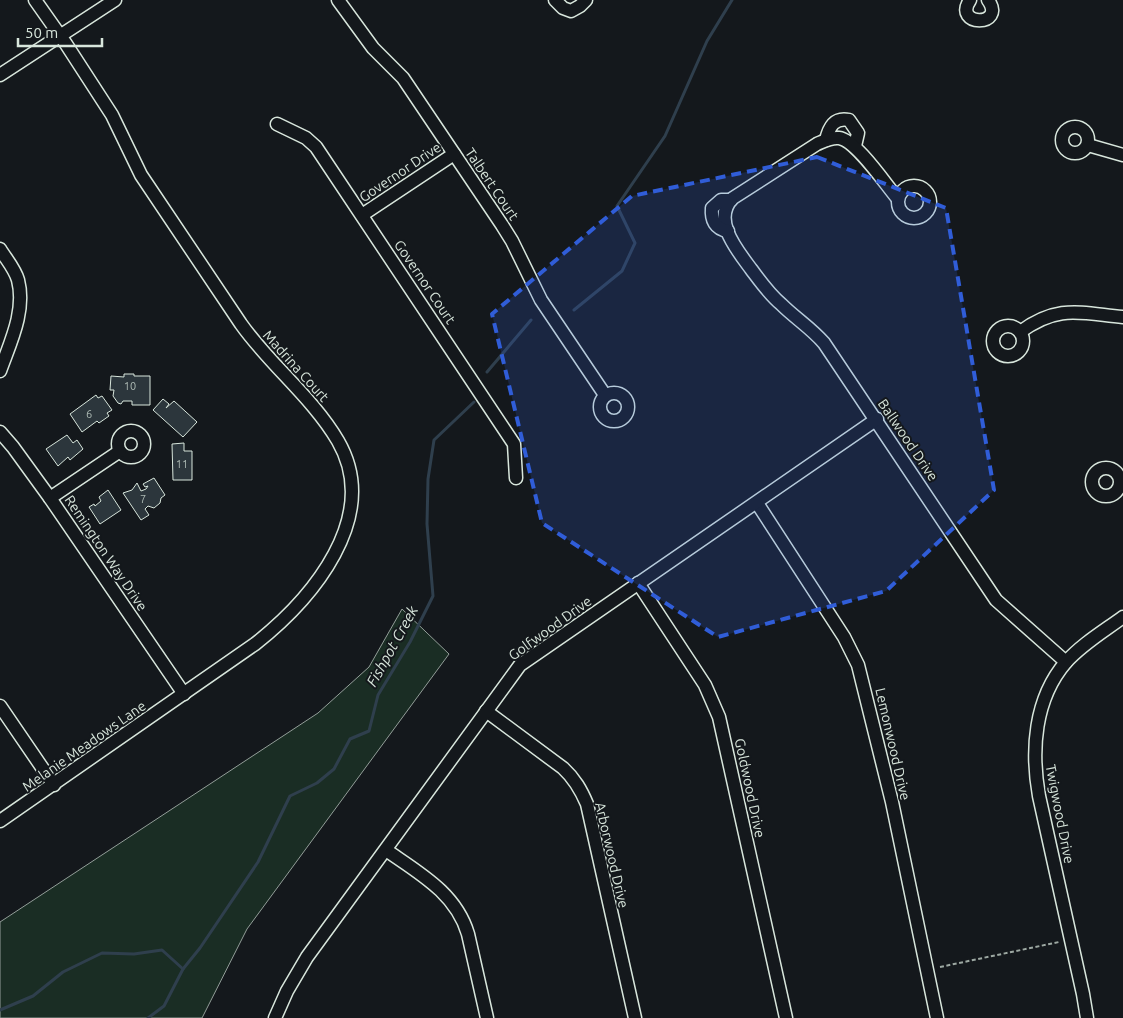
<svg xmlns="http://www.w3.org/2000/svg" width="1123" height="1018" viewBox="0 0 1123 1018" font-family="Ubuntu,sans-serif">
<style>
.green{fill:#1a2d24;stroke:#939e99}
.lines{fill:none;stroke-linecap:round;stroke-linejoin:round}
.stream{stroke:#2f3f4d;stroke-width:3}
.building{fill:#2c363c;stroke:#d8e6dc}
.minor-casing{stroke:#d8e6dc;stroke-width:15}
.path{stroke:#9da8a2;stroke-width:2;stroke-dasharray:4 2.5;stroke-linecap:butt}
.minor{stroke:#14181c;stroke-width:12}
.marked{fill:#305dd8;fill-opacity:0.2;stroke:#305dd8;stroke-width:4;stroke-dasharray:10 6;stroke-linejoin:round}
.labels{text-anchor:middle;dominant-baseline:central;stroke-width:4;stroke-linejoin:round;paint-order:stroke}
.number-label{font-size:11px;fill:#adbab4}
.street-label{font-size:14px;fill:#d8e6dc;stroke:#14181c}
.water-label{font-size:15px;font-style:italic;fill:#d8e6dc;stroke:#14181c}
</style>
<rect width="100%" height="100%" fill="#14181c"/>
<!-- green -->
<polygon class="green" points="402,609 449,654 247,929 202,1018 0,1018 0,922 318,713 369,667"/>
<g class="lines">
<!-- stream -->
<g class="stream">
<polyline points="574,310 622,271 635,243 617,206 665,136 707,41 732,0"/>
<polyline points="487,372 531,320"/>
<polyline points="0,1010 33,996 63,972 102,953 134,954 162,950 183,969"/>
<polyline points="148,1018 164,1006 183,969 200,948 258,862 290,796 317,783 334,769 350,739 369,731 378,695 410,642 433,596 427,524 428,479 434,440 474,402"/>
</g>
</g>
<!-- building -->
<g class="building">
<polygon points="124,374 134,374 134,376 150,376 150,405 132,405 132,401 123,401 121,404 118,403 113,396 114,390 110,390 111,376 124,377"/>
<polygon points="96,395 98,398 102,396 112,410 107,413 109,416 99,423 97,421 82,432 70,414"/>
<polygon points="163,399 169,404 166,408 174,401 197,422 183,437 153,410"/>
<polygon points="67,435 73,443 77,440 83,449 70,460 68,457 58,466 46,449"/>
<polygon points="184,443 184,451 192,451 192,480 173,480 172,444"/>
<polygon points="154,478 165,495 161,498 160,503 154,508 148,506 145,509 149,515 141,520 123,493 132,490 137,483 141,491 146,489 148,486 145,487 143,484"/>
<polygon points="108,490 121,510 100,524 89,507 94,504 95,506 101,501 99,497"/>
</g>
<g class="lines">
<!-- minor casing -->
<g class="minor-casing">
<g id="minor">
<polyline points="338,0 373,48 403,78 502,225 512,241 541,300 605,395"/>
<polyline points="555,0 563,8 571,11 580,6 586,0"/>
<path d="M970,0C952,27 1007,27 988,0"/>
<polyline points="0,75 115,0"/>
<polyline points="277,124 306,138 316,147 514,444 516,478"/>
<circle cx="1075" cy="140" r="13"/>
<path d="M826,140C829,127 834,117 849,120L858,133L855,146"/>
<polyline points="1088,145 1123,155"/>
<circle cx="914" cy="202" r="16"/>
<path d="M898,199C886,185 856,140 839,138C831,137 824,141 817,144L733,198C711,219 737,250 751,269C760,281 769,294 781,304C795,318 811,328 824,343L996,600L1066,662"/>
<polyline points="362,215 454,154"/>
<path d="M728,231C715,229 711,220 712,208L721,200H731"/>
<path d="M0,249C6,259 15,269 18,280C26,311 10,343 0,371"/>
<circle cx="1008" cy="341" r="15"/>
<path d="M1020,332C1058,304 1080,313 1123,317"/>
<circle cx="614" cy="407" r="14"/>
<circle cx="131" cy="444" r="13"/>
<polyline points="0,432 13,447 50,498 184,694"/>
<circle cx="1106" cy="482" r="14"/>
<polyline points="50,498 120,451"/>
<polyline points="757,503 844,637 858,665 892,802 937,1018"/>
<polyline points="638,583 705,685 719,717 786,1018"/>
<polyline points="0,706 54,785"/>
<path d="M486,711L563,768C575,779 581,790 587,804L635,1018"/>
<path d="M0,821L255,644C312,599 382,517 338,441C312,397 270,365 241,324L141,175L112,115L66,44L35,0"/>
<path d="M386,850C419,873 456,893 468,934L487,1018"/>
<polyline points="275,1018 287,991 307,957 520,665 877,419"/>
<path d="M1087,1018L1083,994L1039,796C1031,751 1034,699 1066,662C1082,644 1104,631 1123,617"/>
</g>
</g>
<!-- path -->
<polyline class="path" points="940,967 1059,942"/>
<!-- minor -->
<use href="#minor" class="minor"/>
</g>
<!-- marked area -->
<path class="marked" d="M817,157L946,208L994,490L886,591L718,637L542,523L492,314L632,196Z"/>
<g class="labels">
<!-- number labels -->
<g class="number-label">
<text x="130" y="386">10</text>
<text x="89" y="414">6</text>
<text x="182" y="464">11</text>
<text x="143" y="499">7</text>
</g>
<!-- street labels -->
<g class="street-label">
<text transform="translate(400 172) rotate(-34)">Governor Drive</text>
<text transform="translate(492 184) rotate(56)">Talbert Court</text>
<text transform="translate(425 282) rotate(56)">Governor Court</text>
<text transform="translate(296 366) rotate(48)">Madrina Court</text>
<text transform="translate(908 440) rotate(56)">Ballwood Drive</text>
<text transform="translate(106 553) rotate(56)">Remington Way Drive</text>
<text transform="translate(550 628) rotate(-36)">Golfwood Drive</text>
<text transform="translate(893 744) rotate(77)">Lemonwood Drive</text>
<text transform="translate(84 746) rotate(-35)">Melanie Meadows Lane</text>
<text transform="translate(750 788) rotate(78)">Goldwood Drive</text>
<text transform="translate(1060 814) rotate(79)">Twigwood Drive</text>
<text transform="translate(612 855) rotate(77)">Arborwood Drive</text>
</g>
<!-- water labels -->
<g class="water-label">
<text transform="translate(392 646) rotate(-61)">Fishpot Creek</text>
</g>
</g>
<!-- scale -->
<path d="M18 38v8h84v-8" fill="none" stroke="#d8e6dc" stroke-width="2.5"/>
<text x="25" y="38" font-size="15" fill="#d8e6dc" stroke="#14181c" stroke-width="4" paint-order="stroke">50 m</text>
</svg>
